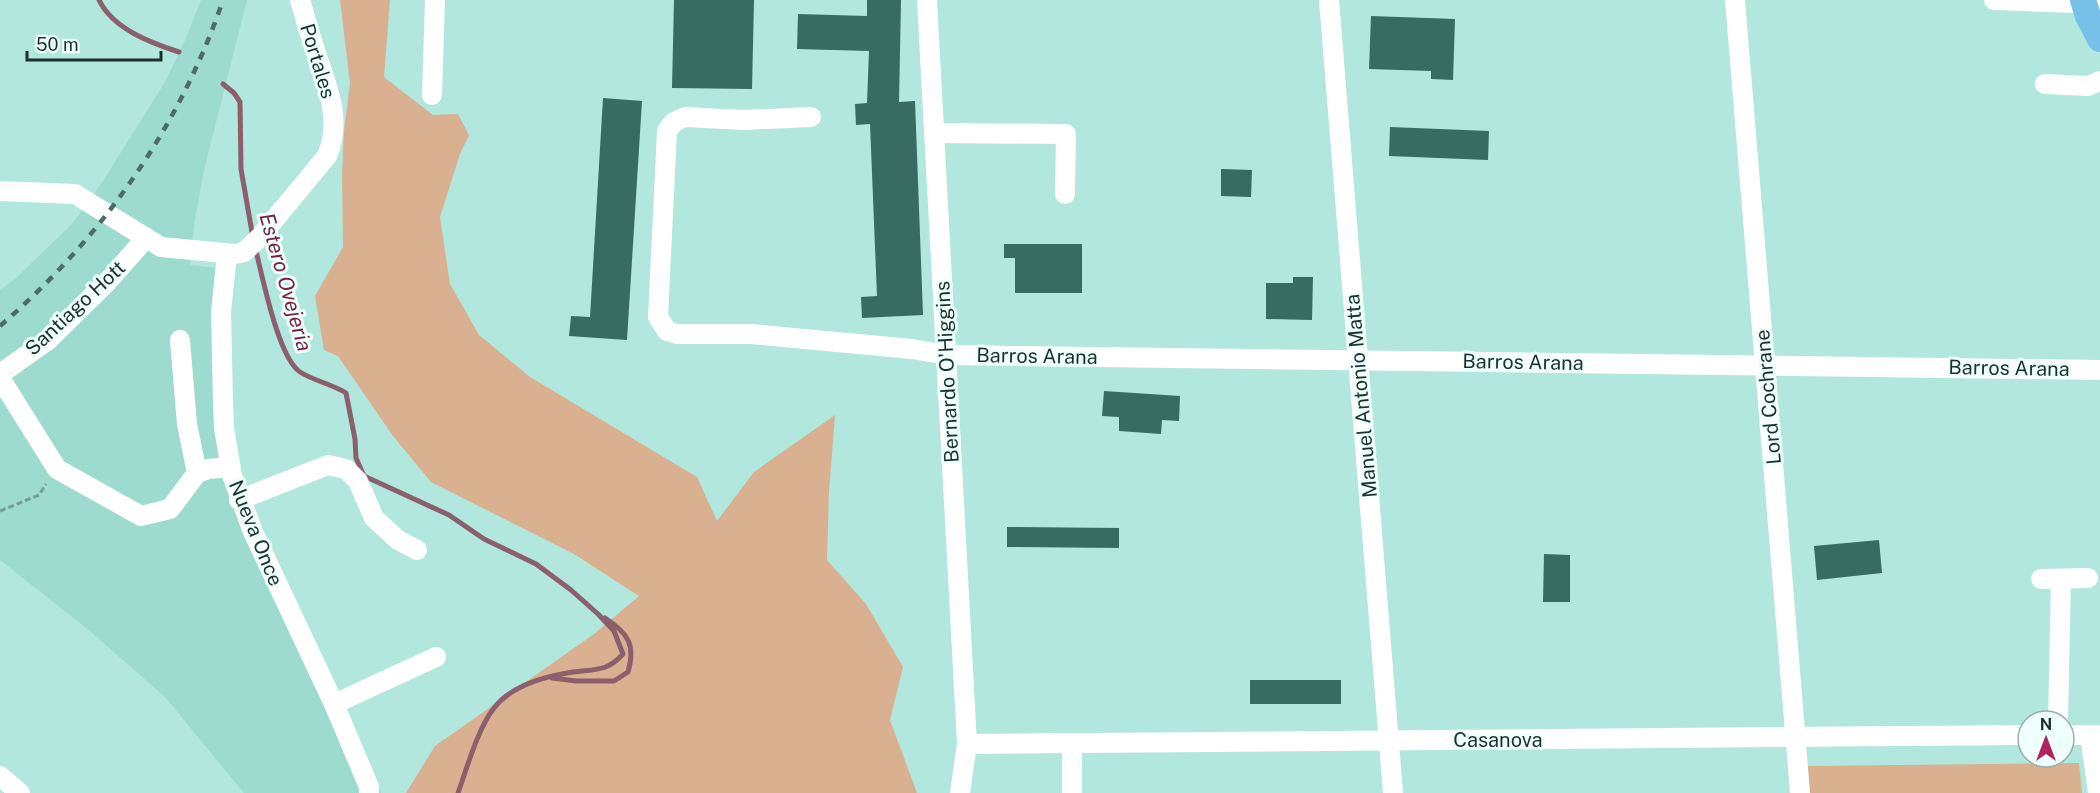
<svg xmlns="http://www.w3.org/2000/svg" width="2100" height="793" viewBox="0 0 2100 793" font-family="'Public Sans',sans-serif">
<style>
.built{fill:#9ddbce}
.green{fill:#d9b190}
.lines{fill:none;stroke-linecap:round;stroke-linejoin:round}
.stream{stroke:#8c5f6d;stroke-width:5}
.building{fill:#386b61}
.path{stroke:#749d95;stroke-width:3;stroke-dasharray:6 3;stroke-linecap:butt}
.minor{stroke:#fff;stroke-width:20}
.major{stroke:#76c0e9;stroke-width:26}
.rail{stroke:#4c6c66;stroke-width:4.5;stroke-dasharray:8 8;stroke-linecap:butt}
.labels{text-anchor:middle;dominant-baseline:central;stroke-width:6;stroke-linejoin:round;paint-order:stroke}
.street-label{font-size:20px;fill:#1b312d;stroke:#effffb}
.water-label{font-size:21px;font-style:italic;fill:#7b2145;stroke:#effffb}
</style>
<rect width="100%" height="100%" fill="#b1e7dc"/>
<!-- built -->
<polygon class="built" points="201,0 247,0 205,166 195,218 190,265 232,270 229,316 233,426 239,461 252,504 276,566 381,793 244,793 166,698 90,631 0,560 0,290 15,279 72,224 101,184 165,82 186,38"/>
<!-- green -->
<g class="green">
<polygon points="340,0 390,0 384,77 433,115 458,114 469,135 460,154 440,217 450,284 479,335 530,377 697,477 717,521 754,472 835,415 829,492 827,560 866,604 903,667 890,720 917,793 406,793 435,746 594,634 639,596 574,554 431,482 393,436 338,356 324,350 315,296 343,247 342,173 344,131 350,83"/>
<polygon points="2079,763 2082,793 1808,793 1807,766"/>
</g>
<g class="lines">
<!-- stream -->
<g class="stream">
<path d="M99,0C113,29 151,43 179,52"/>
<polyline points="223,84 234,93 240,102 241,169 253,238"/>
<path d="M255,247C262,274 278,358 300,372C314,381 332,384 346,393L355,439L356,458L364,476L449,515L484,539L536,564L571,590L598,614L614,631L623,654C607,672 595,669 573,672C546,676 512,685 494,708C478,728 467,768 458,793"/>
<path d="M552,678L576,681H614L628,672C636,645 628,633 605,618"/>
</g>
</g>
<!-- building -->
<g class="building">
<polygon points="674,0 754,0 752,89 672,88"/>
<polygon points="867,0 901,0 899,102 915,101 923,315 862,318 861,297 877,296 870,124 856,125 855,104 867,103 869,51 797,49 798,14 867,16"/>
<polygon points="1371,16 1455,19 1453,80 1431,79 1431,71 1369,69"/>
<polygon points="603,98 642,101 627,340 569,336 571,316 590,317"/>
<polygon points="1390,127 1489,131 1488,160 1389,156"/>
<polygon points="1221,169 1252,170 1251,197 1221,196"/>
<polygon points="1004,244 1082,244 1082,293 1015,293 1015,258 1004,258"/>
<polygon points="1293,277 1313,277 1312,320 1266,319 1266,283 1293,283"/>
<polygon points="1104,391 1180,396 1179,421 1162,420 1161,434 1119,431 1119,417 1102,416"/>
<polygon points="1007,527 1119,528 1119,548 1007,547"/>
<polygon points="1879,540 1882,573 1817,580 1814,546"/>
<polygon points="1544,554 1570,555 1570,602 1543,602"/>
<rect x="1250" y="680" width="91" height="24"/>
</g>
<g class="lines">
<!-- path -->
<polyline class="path" points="0,511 39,495 46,484"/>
<!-- minor -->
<g class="minor">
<polyline points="927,0 967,744 960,793"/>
<polyline points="1329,0 1393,793"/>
<polyline points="1735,0 1800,793"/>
<polyline points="1994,0 2077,3 2100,0"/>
<polyline points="2045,84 2088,86 2100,81"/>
<polyline points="432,95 435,0"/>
<polyline points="811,117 744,120 685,117 674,122 667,131 658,317 667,331 677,334 751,334 912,349 947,355 2100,370"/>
<polyline points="934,133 1066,134 1065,194"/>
<path d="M0,191L75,194L161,247L235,254L244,252L260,237L327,156C341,124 330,93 319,62C312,41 306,21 300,0"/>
<polyline points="227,254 221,312 223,403 224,428 232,475 253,532 334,704 369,787 369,793"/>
<polyline points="180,340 187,424 197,473"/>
<polyline points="0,374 48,340 108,281 146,238"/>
<polyline points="0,378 57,469 141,516 170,509 197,473 208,469 230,467"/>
<polyline points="239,500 328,465 346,469 358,481 374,518 398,540 417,550"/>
<polyline points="2041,579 2088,578"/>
<polyline points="334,704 436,657"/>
<polyline points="2058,721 2061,579"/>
<polyline points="2064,735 2100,735"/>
<polyline points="2090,735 2098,793"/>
<polyline points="1072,743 1072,793"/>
<polyline points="967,744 2028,735"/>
<polyline points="0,776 20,793"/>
</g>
<!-- major -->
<polyline class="major" points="2083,0 2088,16 2100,39"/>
<!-- rail -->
<path class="rail" d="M0,326C101,239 180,127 223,0"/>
</g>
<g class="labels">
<!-- street labels -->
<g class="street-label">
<text transform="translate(318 61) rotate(73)">Portales</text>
<text transform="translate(75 308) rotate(-43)">Santiago Hott</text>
<text transform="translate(1037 356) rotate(1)">Barros Arana</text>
<text transform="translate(1523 362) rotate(1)">Barros Arana</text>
<text transform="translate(2009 368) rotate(1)">Barros Arana</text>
<text transform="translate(947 372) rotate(-93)">Bernardo O'Higgins</text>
<text transform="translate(1361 396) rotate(-95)">Manuel Antonio Matta</text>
<text transform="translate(1768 397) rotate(-95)">Lord Cochrane</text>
<text transform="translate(256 533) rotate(68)">Nueva Once</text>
<text x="1498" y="740">Casanova</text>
</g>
<!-- water labels -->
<g class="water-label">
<text transform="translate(286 282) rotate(74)">Estero Ovejeria</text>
</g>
</g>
<!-- north arrow -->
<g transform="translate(2046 739)"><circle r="28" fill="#effffb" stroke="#9aada9" stroke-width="1.5"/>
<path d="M0-4.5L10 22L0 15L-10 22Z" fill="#af235f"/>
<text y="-9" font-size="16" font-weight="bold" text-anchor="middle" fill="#1b312d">N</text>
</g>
<!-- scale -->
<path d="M27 51v9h134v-9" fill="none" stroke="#1b312d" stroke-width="3"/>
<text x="36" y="51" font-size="18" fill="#1b312d" stroke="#effffb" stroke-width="4.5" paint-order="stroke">50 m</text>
</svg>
